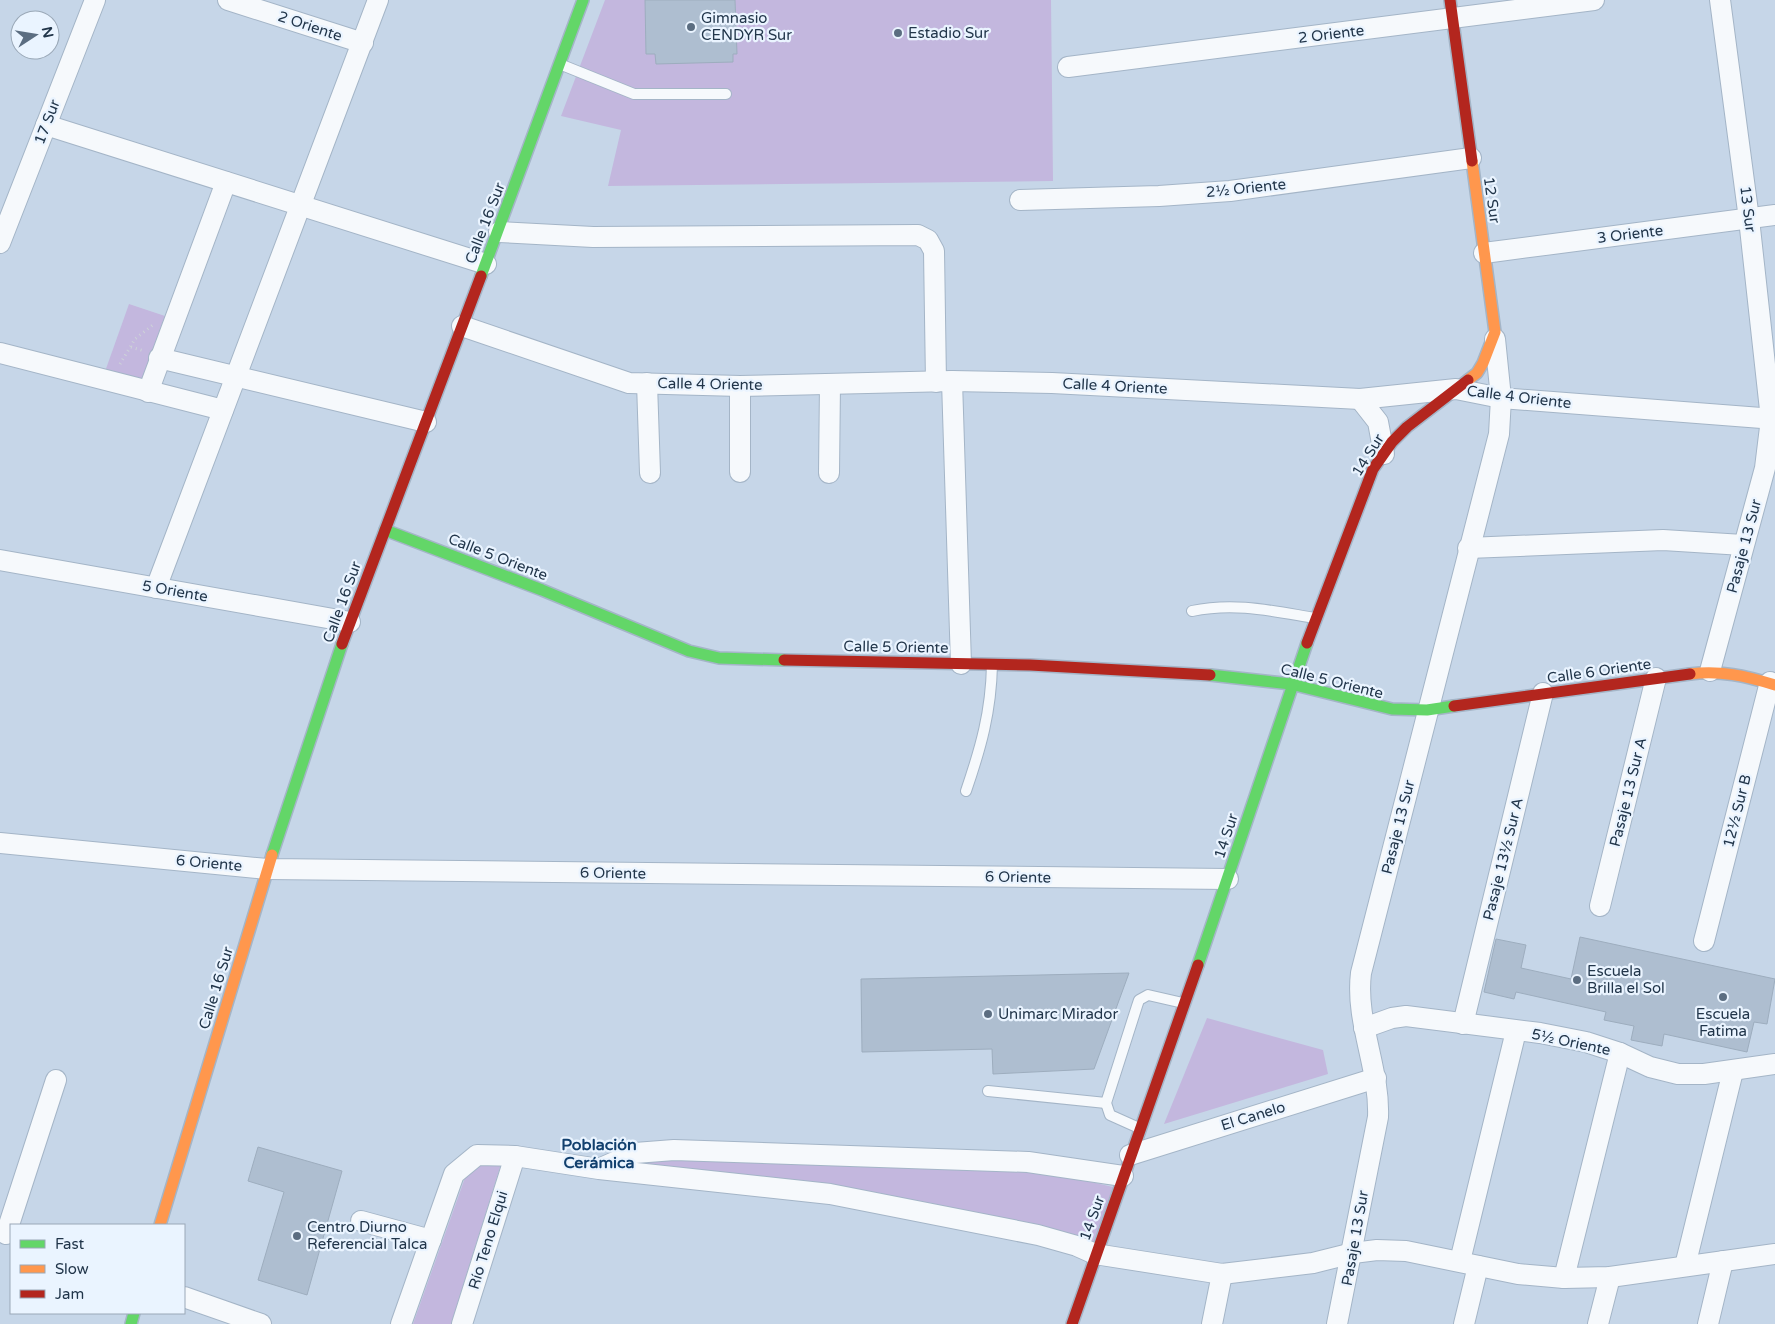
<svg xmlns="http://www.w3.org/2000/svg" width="1775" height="1324" viewBox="0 0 1775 1324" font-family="'Varela Round',sans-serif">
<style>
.green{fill:#c3b7de}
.building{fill:#aebed0;stroke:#9dadbe}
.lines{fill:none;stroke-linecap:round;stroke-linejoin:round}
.lane-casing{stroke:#a4b5c7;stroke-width:12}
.street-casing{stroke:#a4b5c7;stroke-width:22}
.fast-casing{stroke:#a4b5c7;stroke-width:14}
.slow-casing{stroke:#a4b5c7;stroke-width:14}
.jam-casing{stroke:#a4b5c7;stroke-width:14}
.path{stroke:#cdd2d8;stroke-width:3;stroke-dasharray:1 4;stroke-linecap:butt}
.lane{stroke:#f6f9fc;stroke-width:10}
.street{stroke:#f6f9fc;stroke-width:20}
.fast{stroke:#63d668;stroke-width:11}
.slow{stroke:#ff974d;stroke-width:11}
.jam{stroke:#b3261e;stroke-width:11}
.poi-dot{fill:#5b6d81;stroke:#eaf4ff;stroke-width:2}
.labels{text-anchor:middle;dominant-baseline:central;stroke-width:4.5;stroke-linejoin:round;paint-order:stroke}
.poi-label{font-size:15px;fill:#21354a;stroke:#eaf4ff;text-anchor:start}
.street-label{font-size:15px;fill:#21354a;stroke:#eaf4ff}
.neighbourhood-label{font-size:16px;font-weight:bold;fill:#12406e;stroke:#eaf4ff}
</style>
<rect width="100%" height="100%" fill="#c6d6e8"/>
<!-- green -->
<g class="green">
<polygon points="605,0 1051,0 1053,181 608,186 621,130 561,116"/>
<polygon points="129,304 174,319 148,392 102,380"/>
<polygon points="1207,1018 1323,1050 1328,1074 1164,1124"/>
<polygon points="639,1158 1026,1167 1113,1187 1093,1245 615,1167"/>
<polygon points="482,1160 502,1161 451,1324 413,1324 466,1175"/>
</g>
<!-- building -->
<g class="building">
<polygon points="645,0 735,0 737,54 733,54 733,62 656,64 655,54 646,54"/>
<polygon points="1580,937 1775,979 1767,1024 1754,1022 1747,1052 1664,1034 1662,1046 1631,1040 1634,1026 1604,1020 1606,1012 1516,992 1514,999 1484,992 1496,939 1526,945 1521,968 1571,979"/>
<polygon points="1129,973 1094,1069 993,1074 992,1049 862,1052 861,979"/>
<polygon points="258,1147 342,1171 307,1295 258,1280 284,1192 248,1181"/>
</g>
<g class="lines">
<!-- lane casing -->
<g class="lane-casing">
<g id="lane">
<polyline points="562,65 634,94 726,94"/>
<path d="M1192,611C1235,602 1272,611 1315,618"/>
<path d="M966,791C981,747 991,712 992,665"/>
<polyline points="988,1091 1106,1103"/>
<polyline points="1139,1128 1110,1115 1106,1103 1137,1006 1139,1000 1148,995 1183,1003"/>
</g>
</g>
<!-- street casing -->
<g class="street-casing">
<g id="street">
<polyline points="228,0 363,43"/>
<polyline points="1068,67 1594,0"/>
<polyline points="46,125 486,264"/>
<polyline points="1020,200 1159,196 1230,191 1471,158"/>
<polyline points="499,232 593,237 918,235 928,240 934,251 936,382"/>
<polyline points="0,243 95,0"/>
<polyline points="1484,253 1775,215"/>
<polyline points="462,326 629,383 740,386 952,381 1052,383 1360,399 1456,389 1501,398 1775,419"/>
<polyline points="0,353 223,410"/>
<polyline points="159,358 426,422"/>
<polyline points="952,381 961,664"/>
<polyline points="647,383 650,473"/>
<polyline points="148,392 226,182"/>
<polyline points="1360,399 1378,422 1384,454"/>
<polyline points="740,472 740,386"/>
<polyline points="829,473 830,384"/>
<polyline points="1468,548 1663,540 1743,545"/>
<polyline points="0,560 350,622"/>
<polyline points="156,588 378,0"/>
<polyline points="1710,671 1765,468 1771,419 1749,219 1720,0"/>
<polyline points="0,843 267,869 1228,879"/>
<polyline points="1600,906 1656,678"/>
<polyline points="1704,941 1770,682"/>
<polyline points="1463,1024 1543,693"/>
<polyline points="1364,1028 1392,1018 1406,1016 1540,1033 1586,1042 1620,1053 1650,1067 1678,1074 1704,1074 1775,1064"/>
<polyline points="1130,1155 1376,1078"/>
<polyline points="601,1168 635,1153 674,1150 1028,1162 1123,1176"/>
<polyline points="361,1221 431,1240"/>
<polyline points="6,1234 56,1080"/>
<polyline points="1460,1261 1516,1031"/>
<polyline points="1685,1266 1733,1071"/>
<polyline points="1564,1278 1620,1053"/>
<polyline points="184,1297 261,1324"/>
<polyline points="401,1324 454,1174 477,1155 515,1156 599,1169 830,1194 1038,1235 1077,1246 1095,1254 1222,1274 1313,1263 1353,1253 1377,1250 1406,1251 1518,1274 1564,1278 1610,1277 1775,1254"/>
<polyline points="462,1324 515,1156"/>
<polyline points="1212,1324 1222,1274"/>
<path d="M1337,1324L1378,1117C1380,1068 1355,1022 1361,973L1499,434L1501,398L1495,339"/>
<polyline points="1464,1324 1478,1266"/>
<polyline points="1598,1324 1610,1277"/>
<polyline points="1708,1324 1723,1261"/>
</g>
</g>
<!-- fast casing -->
<g class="fast-casing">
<g id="fast">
<polyline points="481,276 583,0"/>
<polyline points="385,530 542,590 689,651 719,658 784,660"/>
<polyline points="1210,675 1291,684 1392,709 1427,710 1454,706"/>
<polyline points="272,855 342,644"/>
<polyline points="1198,965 1307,643"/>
<polyline points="131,1324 134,1313"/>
</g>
</g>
<!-- slow casing -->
<g class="slow-casing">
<g id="slow">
<polyline points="1468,380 1477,373 1483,363 1495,332 1472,161"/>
<path d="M1690,674C1720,670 1746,676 1775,685"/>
<polyline points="160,1225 272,855"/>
</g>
</g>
<!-- jam casing -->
<g class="jam-casing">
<g id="jam">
<polyline points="1450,0 1472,161"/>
<polyline points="1307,643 1373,469 1392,442 1407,427 1468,380"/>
<polyline points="342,644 481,276"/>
<polyline points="784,660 1030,665 1210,675"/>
<polyline points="1454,706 1690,674"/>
<polyline points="1072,1324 1198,965"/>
</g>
</g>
<!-- path -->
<g class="path">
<polyline points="131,347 144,351"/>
<polyline points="120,364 135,339 154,324"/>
</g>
<!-- lane -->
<use href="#lane" class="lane"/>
<!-- street -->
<use href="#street" class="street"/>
<!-- fast -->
<use href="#fast" class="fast"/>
<!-- slow -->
<use href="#slow" class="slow"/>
<!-- jam -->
<use href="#jam" class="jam"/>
</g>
<!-- markers -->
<g class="poi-dot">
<circle cx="691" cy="27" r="5"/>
<circle cx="898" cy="33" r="5"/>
<circle cx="1577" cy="980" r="5"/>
<circle cx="1723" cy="997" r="5"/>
<circle cx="988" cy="1014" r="5"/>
<circle cx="297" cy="1236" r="5"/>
</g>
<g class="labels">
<!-- poi labels -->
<g class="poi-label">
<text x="701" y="18">Gimnasio<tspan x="701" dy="17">CENDYR Sur</tspan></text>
<text x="908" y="33">Estadio Sur</text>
<text x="1587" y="971">Escuela<tspan x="1587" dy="17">Brilla el Sol</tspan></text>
<text x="998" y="1014">Unimarc Mirador</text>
<text x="1723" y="1014" text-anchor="middle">Escuela<tspan x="1723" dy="17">Fatima</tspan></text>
<text x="307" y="1227">Centro Diurno<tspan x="307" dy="17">Referencial Talca</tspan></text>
</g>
<!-- street labels -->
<g class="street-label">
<text transform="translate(310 26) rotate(18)">2 Oriente</text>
<text transform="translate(1331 34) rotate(-7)">2 Oriente</text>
<text transform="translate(47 122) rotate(-69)">17 Sur</text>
<text transform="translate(1246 188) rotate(-6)">2½ Oriente</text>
<text transform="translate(1492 200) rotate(82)">12 Sur</text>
<text transform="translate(1748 209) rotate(83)">13 Sur</text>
<text transform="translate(485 223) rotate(-69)">Calle 16 Sur</text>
<text transform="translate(1630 234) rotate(-7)">3 Oriente</text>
<text transform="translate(710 384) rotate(1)">Calle 4 Oriente</text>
<text transform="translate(1115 386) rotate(3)">Calle 4 Oriente</text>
<text transform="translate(1519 397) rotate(7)">Calle 4 Oriente</text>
<text transform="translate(1368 455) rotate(-58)">14 Sur</text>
<text transform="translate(1744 546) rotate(-75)">Pasaje 13 Sur</text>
<text transform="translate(498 557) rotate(21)">Calle 5 Oriente</text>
<text transform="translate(175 591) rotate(10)">5 Oriente</text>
<text transform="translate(342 602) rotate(-70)">Calle 16 Sur</text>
<text transform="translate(896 647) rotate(1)">Calle 5 Oriente</text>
<text transform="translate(1599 671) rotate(-8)">Calle 6 Oriente</text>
<text transform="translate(1332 681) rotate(14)">Calle 5 Oriente</text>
<text transform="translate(1628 792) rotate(-76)">Pasaje 13 Sur A</text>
<text transform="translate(1737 811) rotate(-76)">12½ Sur B</text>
<text transform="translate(1398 827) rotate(-76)">Pasaje 13 Sur</text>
<text transform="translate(1226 836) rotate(-72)">14 Sur</text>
<text transform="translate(1503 859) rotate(-76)">Pasaje 13½ Sur A</text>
<text transform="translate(209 863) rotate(5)">6 Oriente</text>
<text transform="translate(613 873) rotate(1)">6 Oriente</text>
<text transform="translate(1018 877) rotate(1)">6 Oriente</text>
<text transform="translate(216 988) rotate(-73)">Calle 16 Sur</text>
<text transform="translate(1571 1042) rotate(12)">5½ Oriente</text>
<text transform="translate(1253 1116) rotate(-17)">El Canelo</text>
<text transform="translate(1092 1218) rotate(-70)">14 Sur</text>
<text transform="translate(1355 1238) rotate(-80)">Pasaje 13 Sur</text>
<text transform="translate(488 1240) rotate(-73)">Río Teno Elqui</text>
</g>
<!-- neighbourhood labels -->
<g class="neighbourhood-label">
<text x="599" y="1145">Población<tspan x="599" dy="18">Cerámica</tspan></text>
</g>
</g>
<!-- legend -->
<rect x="10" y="1224" width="175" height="90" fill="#eaf4ff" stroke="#9aa8b7"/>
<rect x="20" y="1240" width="25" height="8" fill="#63d668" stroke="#9aa8b7"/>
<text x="55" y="1249" font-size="15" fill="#21354a">Fast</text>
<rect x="20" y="1265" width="25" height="8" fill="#ff974d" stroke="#9aa8b7"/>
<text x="55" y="1274" font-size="15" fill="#21354a">Slow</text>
<rect x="20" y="1290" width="25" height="8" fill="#b3261e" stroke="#9aa8b7"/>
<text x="55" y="1299" font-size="15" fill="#21354a">Jam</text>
<!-- north arrow -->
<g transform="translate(35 35) rotate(78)"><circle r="24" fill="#eaf4ff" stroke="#9aa8b7"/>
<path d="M0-4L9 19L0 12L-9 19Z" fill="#5b6d81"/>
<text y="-8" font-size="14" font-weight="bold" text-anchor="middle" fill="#21354a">N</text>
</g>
</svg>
